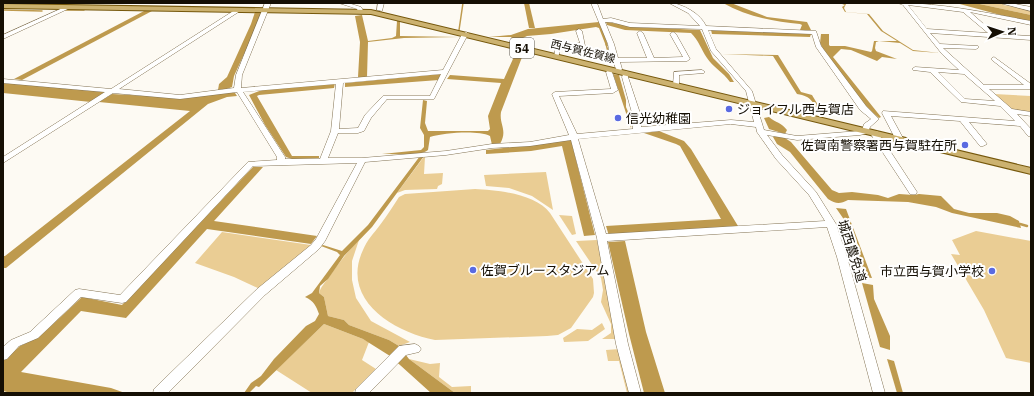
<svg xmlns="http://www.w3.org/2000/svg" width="1034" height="396" viewBox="0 0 1034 396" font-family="'IBM Plex Serif','Noto Sans JP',serif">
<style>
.green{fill:#eacd94}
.water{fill:#be9a4e}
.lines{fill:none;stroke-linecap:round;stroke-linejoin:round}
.stream-far1{stroke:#be9a4e;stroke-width:1.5}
.stream{stroke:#be9a4e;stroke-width:2.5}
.minor-casing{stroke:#847455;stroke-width:1}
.major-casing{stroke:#76580c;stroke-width:2}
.minor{fill:#fff;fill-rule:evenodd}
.major{fill:#ccb270;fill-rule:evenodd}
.poi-dot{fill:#5a6ae1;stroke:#fff;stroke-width:1.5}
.labels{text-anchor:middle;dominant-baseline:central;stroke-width:4;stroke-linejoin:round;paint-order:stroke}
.far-street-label{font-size:11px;fill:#150f04;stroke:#fff}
.shield{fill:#fff;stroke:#5b574f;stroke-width:1}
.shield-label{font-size:12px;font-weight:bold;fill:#150f04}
.poi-label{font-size:13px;fill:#150f04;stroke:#fff;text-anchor:start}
.street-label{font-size:13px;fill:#150f04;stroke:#fff}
</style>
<rect width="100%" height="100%" fill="#fdfaf3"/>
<!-- green -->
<g class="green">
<polygon points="975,3 1004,3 1003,5 1031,10 1031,15"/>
<polygon points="994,94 1031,96 1031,112 1011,110"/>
<polygon points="425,157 424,174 443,173 442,184 438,186 437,189 405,190 397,193 423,158"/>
<polygon points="546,172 553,210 532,196 509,188 486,186 484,175"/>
<path d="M475,189C497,190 536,194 550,213L593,279L594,293L593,297L571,328L558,335L547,336L435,340C393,332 340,299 363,250C367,240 374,233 380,225C387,216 393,206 399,197L405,194Z"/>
<polygon points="559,215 572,216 576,234 572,235"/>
<polygon points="976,231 1031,241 1031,363 1006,358 984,310 951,254 960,255 952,240"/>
<polygon points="222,232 311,245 260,289 234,277 195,263"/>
<path d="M359,240L352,261V280L356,298L371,321L410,342L399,346L389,340L349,325L344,320L328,316L324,297L319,293C321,286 325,283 329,277C339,263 347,252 359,240Z"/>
<polygon points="597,240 617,339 602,339 611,333 611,324 601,302 603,290 601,278 576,241"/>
<polygon points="602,323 605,329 588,341 564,342 563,338 577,329 592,330"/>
<polygon points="324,324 363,339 369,342 362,360 376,369 352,393 312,393 276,370"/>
<polygon points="620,349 631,393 627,393 619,361 608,361 606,350"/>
<polygon points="409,359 430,364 440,363 439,377 452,387 471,386 471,393 455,393"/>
</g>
<!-- water -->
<g class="water">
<polygon points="524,3 529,3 535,28 529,28"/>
<path d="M723,3H731L767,17L807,22L811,30H800L802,25L800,24C774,22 746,16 723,3Z"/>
<polygon points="839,3 846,4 844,8 846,12 869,14 883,31 913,50 940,53 913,51 900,43 879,41 876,42 875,48 876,51 897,59 882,57 877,61 851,50 841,49 833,57 881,117 879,118 867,108 823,49 820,43 821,34 829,34 829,45 830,46 845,46 871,52 872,51 874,41 897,41 881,31 867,14 845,12 842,7 845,5"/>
<polygon points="956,3 975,3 1031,15 1031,21 1004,16"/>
<polygon points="146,10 152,11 22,80 14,79"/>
<polygon points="255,12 262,12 262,15 234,76 232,87 227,89 218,90 219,84 227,77 251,24"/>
<polygon points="362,15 368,41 392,38 396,36 397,21 400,21 400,36 460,37 404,38 368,42 367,77 358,77 360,42 355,16"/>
<polygon points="599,22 602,26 608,46 606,46 599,28 596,27 551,34 527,36 523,38 522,45 514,43 511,37 489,37 511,35 528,29"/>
<path d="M606,22L639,27L700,30L713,58L729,74L734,82H730C723,72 713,67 707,58C701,49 699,41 691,33L625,30L607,25Z"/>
<polygon points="711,30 811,34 810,37 712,34"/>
<path d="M517,50L524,52L501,112C499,125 508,130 500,144L492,145L490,136C477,130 444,133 430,137L428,150C420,157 394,154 382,154L421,150L424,147V135L420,128L423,100L427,101L425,123L428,131H488L490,129L488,116L501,83L447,79L450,75L504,79Z"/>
<path d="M722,54L778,55L801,92L812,95L824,115H820C813,103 812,96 797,94L773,56Z"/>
<polygon points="441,74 439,80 345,87 345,83"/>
<polygon points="613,74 619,75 626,100 626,107 632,121 631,128"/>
<polygon points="3,83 105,92 91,102 3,93"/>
<polygon points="335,83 334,88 259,95 257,96 292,156 319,156 319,158 292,159 286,157 265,125 249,95 262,90"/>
<polygon points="230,92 235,93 237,96 227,97 208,104 6,268 3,268 3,256 5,256 190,111 99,102 112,94 185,98"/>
<path d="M769,117C776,123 781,122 787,130L785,134L769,129L764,118Z"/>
<polygon points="659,131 684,141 691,149 738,226 609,236 606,226 721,219 680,146 676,144 644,133"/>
<path d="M776,135L785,138L791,142L832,190L839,193L852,192L878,195L888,198L899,194L914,195L919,194L941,196L954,209L969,213H997L1010,216L1019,221L1021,228L952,213L936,207L908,202L848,200C840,204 836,204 828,199L790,152L777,144L773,137Z"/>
<polygon points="571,140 595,235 584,236 562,146 531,151 486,154 486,150"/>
<path d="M420,156H424L372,227L344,256L328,279L320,286L319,293L324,297L328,316L344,320L349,325L389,340L399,346L409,359L455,393H431L390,356L363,339L324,324L259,387L256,386L249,393H244L251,383L261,376L274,359L306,326L315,321L319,314C316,306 314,301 305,297L312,293L340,255L337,252L321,246L323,245L342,251L368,225Z"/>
<polygon points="253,167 263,167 214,221 317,236 311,244 207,229 126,318 81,311 21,372 111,388 125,393 11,393 3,391 3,361 20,346 39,337 82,297 122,305"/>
<polygon points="836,208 846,209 872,278 863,277 845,221"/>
<polygon points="625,241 646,332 665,393 644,393 629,334 608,242"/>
<polygon points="862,283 873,285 874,299 890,336 890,350 880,347"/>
<polygon points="887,359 894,361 903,393 897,393"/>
</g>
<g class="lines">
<!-- stream-far1 -->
<g class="stream-far1">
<polyline points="3,10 42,11"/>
<polyline points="66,10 84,10"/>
<polyline points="459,30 463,3"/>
<polyline points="606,44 609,55"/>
</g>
<!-- stream -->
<polyline class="stream" points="1020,224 1027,226"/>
<!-- minor casing -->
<g class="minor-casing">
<g id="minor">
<path d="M265,3H271L242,75L241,88L443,70L461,36L466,32L469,34L466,38L434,99H387L371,118L364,131L358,133H338L328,158H362L446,151L492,144L530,142L569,135L552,94L555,92L611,89L606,72L611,68L614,70L612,72L618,90L613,93L559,96L577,134L633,129L632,113L622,77L624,72L626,71L629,73L628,77L640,113L641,127L731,120L754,122L746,91L711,51L702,29L630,27L611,22H605L614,44L618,58H647L637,33L640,31L643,33L654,58L683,57L670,34L673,32L676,34L690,59L687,61L620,62L622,69L620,72L618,73L615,71L616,69L609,50L608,44L591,3H597L603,19L611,18L630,23L700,26L688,13L669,3C682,3 701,14 706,26L816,31L821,46L866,106L879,119L870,127L868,133L860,135L797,140L767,135L782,155L816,192L836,224L847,257L885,393H873L837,257L827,227L607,241L628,344L641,393H629L616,344L597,238L571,140L530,146L492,148L446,155L365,162L325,241L319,249L265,295L168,393H153L154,389L257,289L311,245L316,239L357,163L253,166L126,302L122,303L81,297L38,338L19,346L7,359L3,360V347L11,340L30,332L75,290L79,289L120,295L248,162L277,160V157L237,92L180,99L113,93L3,163V157L105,92L3,83V79L111,89L238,8L240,9V11L119,89L180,95L234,88L236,75ZM708,30L812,34L816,47L860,110L871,119L864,124L862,130L859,131L797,136L764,130L752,91L716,49ZM441,74L430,96H383L365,115L358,128L339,129L343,83ZM336,84L331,131L320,159H285V157L243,92ZM731,124L756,127L757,132L776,159L809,195L825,221L606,234L578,139Z"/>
<polygon points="339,3 348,3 361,7 364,12 359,13 357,9"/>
<polygon points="378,3 384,3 382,11 377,10"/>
<path d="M898,3C943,3 987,13 1031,21V25L970,12L995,34L1031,36V40L930,33L940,44L978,46V48L976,49L943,48L984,85H1024L992,60V58L994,57L1031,84V89H989L1012,109L1031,112V116L1017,114L1031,129V136H1028L1020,126L969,122L987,144L983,146H980L960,121L891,116L904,140L900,142H897L882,113L883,111L1015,121L1000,106L961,102L930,72L913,70L912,69L915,67L959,70L942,54L903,5ZM908,5L963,12L988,33L927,29ZM938,72L964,74L995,101L965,99Z"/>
<polygon points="1000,3 1010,3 1031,7 1031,11"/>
<polygon points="67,6 72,7 3,39 3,35"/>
<polygon points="579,29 582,31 585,46 561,48 558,57 554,57 556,45 580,43 576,31"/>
<polygon points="702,70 705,72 704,73 679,75 679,85 676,87 673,85 674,72"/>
<polygon points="871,131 877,131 917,192 916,194 910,194 870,133"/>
<polygon points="415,344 419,346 421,349 419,352 406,355 369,393 355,393 356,389 399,346"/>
</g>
</g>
<!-- major casing -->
<g class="major-casing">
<polygon id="major" points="3,4 371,10 1031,168 1031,174 371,14 3,8"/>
</g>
<!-- minor -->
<use href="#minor" class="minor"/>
<!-- major -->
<use href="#major" class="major"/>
</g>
<!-- markers -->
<g class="poi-dot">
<circle cx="729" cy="109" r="4"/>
<circle cx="618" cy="118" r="4"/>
<circle cx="965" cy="145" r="4"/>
<circle cx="473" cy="270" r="4"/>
<circle cx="992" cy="271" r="4"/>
</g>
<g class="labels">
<!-- far-street labels -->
<g class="far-street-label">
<text transform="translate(583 51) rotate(14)">西与賀佐賀線</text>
</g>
<!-- shield labels -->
<rect class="shield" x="510" y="38" width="24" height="20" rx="3"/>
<g class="shield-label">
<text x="522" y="48">54</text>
</g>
<!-- poi labels -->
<g class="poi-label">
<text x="737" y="109">ジョイフル西与賀店</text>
<text x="626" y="118">信光幼稚園</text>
<text x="957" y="145" text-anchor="end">佐賀南警察署西与賀駐在所</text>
<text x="481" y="270">佐賀ブルースタジアム</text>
<text x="984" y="271" text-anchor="end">市立西与賀小学校</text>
</g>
<!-- street labels -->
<g class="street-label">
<text transform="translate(852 251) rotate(72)">城西農免道</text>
</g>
</g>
<!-- border -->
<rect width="1034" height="396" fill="none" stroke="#150f04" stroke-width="8"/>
<!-- north arrow -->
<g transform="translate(1002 32) rotate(87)" stroke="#ffffff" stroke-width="3" paint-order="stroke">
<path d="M0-3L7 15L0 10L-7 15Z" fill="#150f04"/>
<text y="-6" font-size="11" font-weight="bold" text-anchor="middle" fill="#150f04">N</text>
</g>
</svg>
